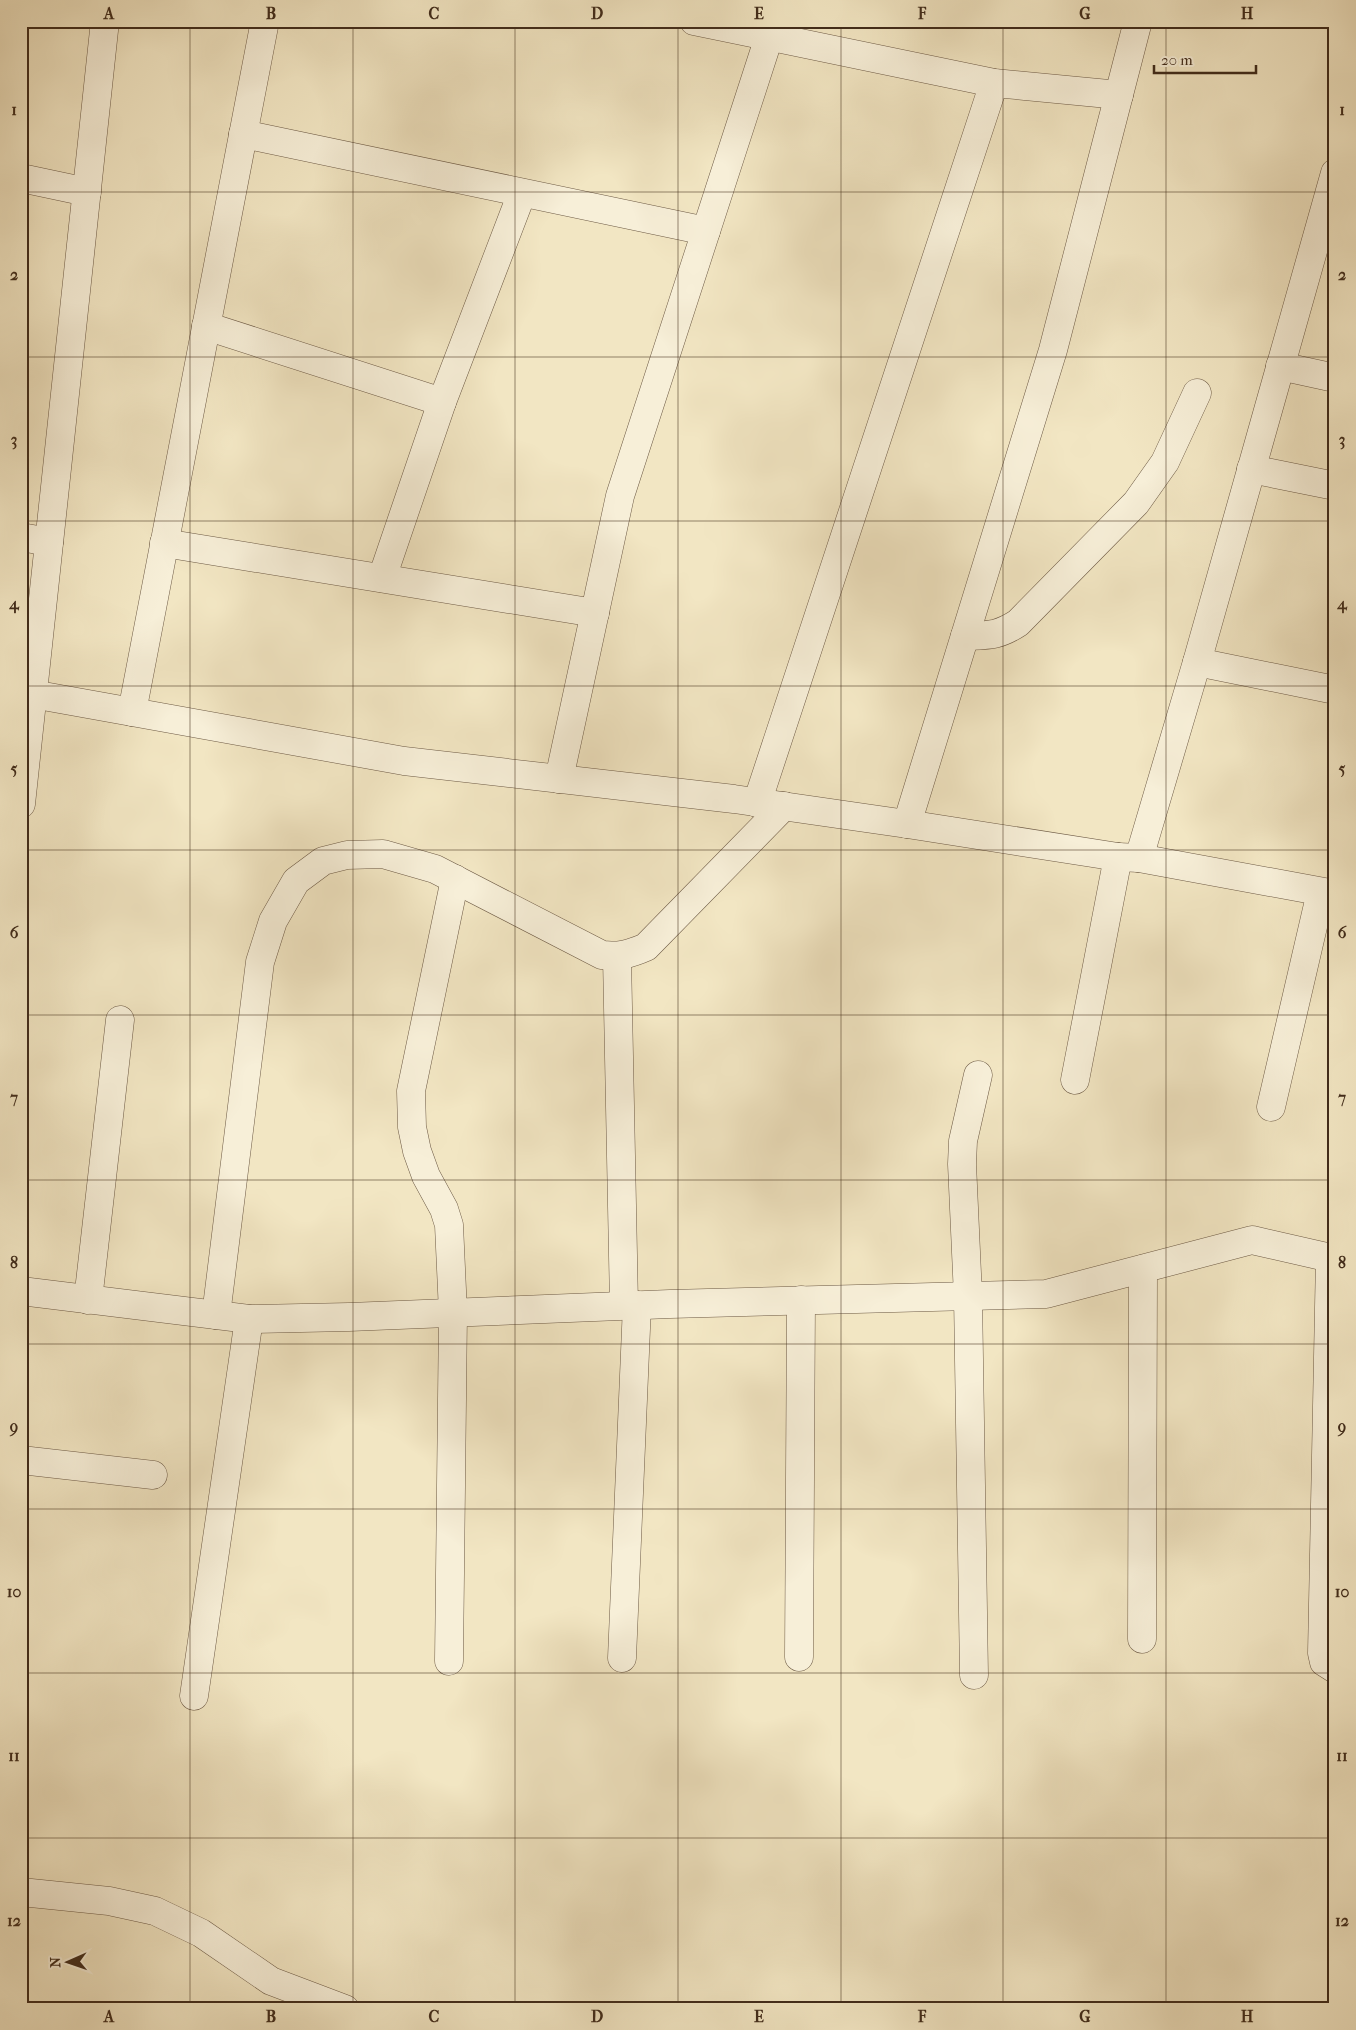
<svg xmlns="http://www.w3.org/2000/svg" width="1356" height="2030" viewBox="0 0 1356 2030" font-family="'IM FELL French Canon',serif">
<style>
.lines{fill:none;stroke-linecap:round;stroke-linejoin:round}
.minor-casing{stroke:#6d5a45;stroke-width:29}
.minor{stroke:#f7efd8;stroke-width:28}
.grid{fill:none;stroke:#412c1b;stroke-width:1;stroke-opacity:0.55}
.neatline{fill:none;stroke:#412c1b;stroke-width:2}
.grid-label{font-size:16px;text-anchor:middle;font-weight:bold;fill:#412c1b}
</style>
<rect width="100%" height="100%" fill="#f2e6c3"/>
<filter id="stains"><feTurbulence type="fractalNoise" baseFrequency=".004" numOctaves="4"/><feColorMatrix values="0 0 0 0 .2 0 0 0 0 .09 0 0 0 0 .02 0 0 0 .5 -.17"/></filter>
<radialGradient id="worn" r=".72"><stop offset=".6" stop-color="#630" stop-opacity="0"/><stop offset="1" stop-color="#630" stop-opacity=".3"/></radialGradient>
<g class="lines">
<!-- minor casing -->
<g class="minor-casing">
<g id="minor">
<polyline points="694,21 994,83 1119,95"/>
<polyline points="243,134 706,231"/>
<polyline points="21,178 87,192"/>
<polyline points="206,326 442,402"/>
<polyline points="1280,366 1335,378"/>
<polyline points="1251,469 1335,486"/>
<polyline points="21,537 49,542"/>
<polyline points="164,543 595,613"/>
<polyline points="382,578 442,402 522,193"/>
<path d="M965,636C989,635 998,636 1018,623L1136,503L1165,462L1197,393"/>
<polyline points="1197,662 1335,690"/>
<polyline points="21,692 404,761 734,799 907,824 1118,857 1139,858 1335,894"/>
<polyline points="132,712 265,21"/>
<polyline points="559,779 620,496 769,37"/>
<polyline points="757,803 994,83"/>
<polyline points="21,804 105,21"/>
<polyline points="907,824 1053,350 1138,21"/>
<polyline points="1139,858 1197,662 1335,173"/>
<polyline points="617,957 624,1305"/>
<polyline points="1075,1080 1118,857"/>
<polyline points="1271,1107 1321,892"/>
<polyline points="1330,1258 1322,1653 1324,1662 1335,1669"/>
<polyline points="21,1291 249,1319 349,1317 670,1304 1046,1294 1252,1240 1335,1259"/>
<polyline points="88,1300 120,1020"/>
<path d="M216,1315L260,962L273,921L296,881L323,861L347,855L383,854L435,869L602,955C619,957 630,954 646,947L784,806"/>
<polyline points="21,1460 153,1475"/>
<polyline points="1142,1639 1143,1269"/>
<polyline points="799,1657 801,1300"/>
<polyline points="622,1658 637,1305"/>
<polyline points="449,1661 453,1312 449,1225 444,1209 426,1176 417,1151 412,1127 411,1091 455,879"/>
<polyline points="974,1675 968,1296 962,1164 963,1141 978,1075"/>
<polyline points="194,1696 249,1319"/>
<polyline points="21,1892 109,1901 155,1911 201,1933 271,1981 345,2009"/>
</g>
</g>
<!-- minor -->
<use href="#minor" class="minor"/>
</g>
<!-- grid -->
<path class="grid" d="M190,21V2009M353,21V2009M515,21V2009M678,21V2009M841,21V2009M1003,21V2009M1166,21V2009M21,192H1335M21,357H1335M21,521H1335M21,686H1335M21,850H1335M21,1015H1335M21,1180H1335M21,1344H1335M21,1509H1335M21,1673H1335M21,1838H1335"/>
<!-- margin -->
<rect width="1356" height="2030" fill="none" stroke="#f2e6c3" stroke-width="55"/>
<!-- north arrow -->
<g transform="translate(68 1962) rotate(268)" stroke="#f7efd8" stroke-width="4" paint-order="stroke">
<path d="M0-4L9 19L0 12L-9 19Z" fill="#412c1b"/>
<text y="-8" font-size="14" font-weight="bold" text-anchor="middle" fill="#412c1b">N</text>
</g>
<!-- scale -->
<path d="M1154 65v8h102v-8" fill="none" stroke="#412c1b" stroke-width="2.5"/>
<text x="1161" y="65" font-size="15" fill="#412c1b" stroke="#f7efd8" stroke-width="4" paint-order="stroke">20 m</text>
<rect x="28" y="28" width="1300" height="1974" class="neatline"/>
<g class="grid-label">
<text x="109" y="19">A</text>
<text x="271" y="19">B</text>
<text x="434" y="19">C</text>
<text x="597" y="19">D</text>
<text x="759" y="19">E</text>
<text x="922" y="19">F</text>
<text x="1085" y="19">G</text>
<text x="1247" y="19">H</text>
<text x="14" y="115">1</text>
<text x="1342" y="115">1</text>
<text x="14" y="280">2</text>
<text x="1342" y="280">2</text>
<text x="14" y="445">3</text>
<text x="1342" y="445">3</text>
<text x="14" y="609">4</text>
<text x="1342" y="609">4</text>
<text x="14" y="774">5</text>
<text x="1342" y="774">5</text>
<text x="14" y="938">6</text>
<text x="1342" y="938">6</text>
<text x="14" y="1103">7</text>
<text x="1342" y="1103">7</text>
<text x="14" y="1268">8</text>
<text x="1342" y="1268">8</text>
<text x="14" y="1432">9</text>
<text x="1342" y="1432">9</text>
<text x="14" y="1597">10</text>
<text x="1342" y="1597">10</text>
<text x="14" y="1761">11</text>
<text x="1342" y="1761">11</text>
<text x="14" y="1926">12</text>
<text x="1342" y="1926">12</text>
<text x="109" y="2022">A</text>
<text x="271" y="2022">B</text>
<text x="434" y="2022">C</text>
<text x="597" y="2022">D</text>
<text x="759" y="2022">E</text>
<text x="922" y="2022">F</text>
<text x="1085" y="2022">G</text>
<text x="1247" y="2022">H</text>
</g>
<rect width="100%" height="100%" filter="url(#stains)"/>
<rect width="100%" height="100%" fill="url(#worn)"/>
</svg>
